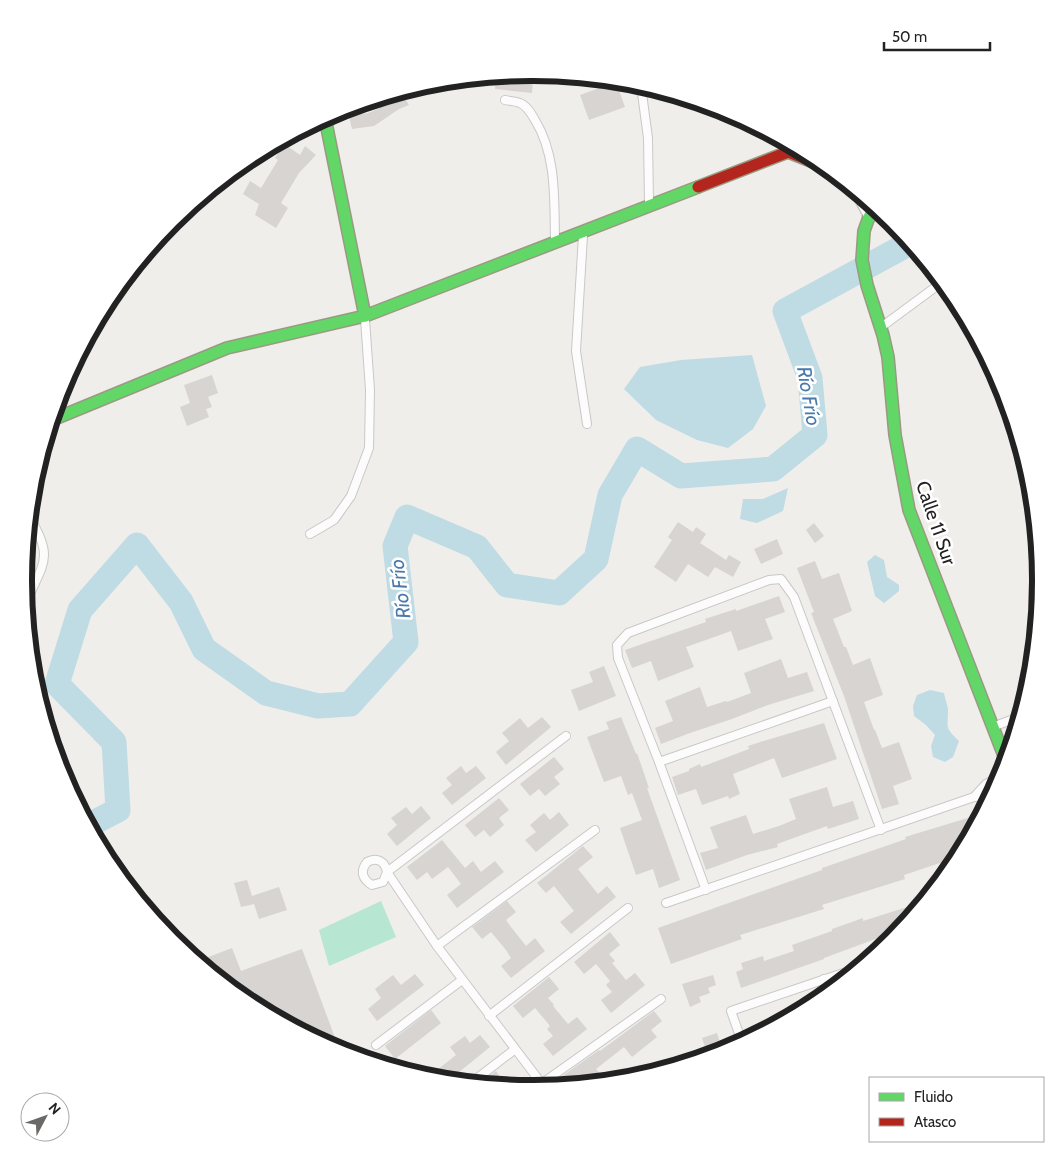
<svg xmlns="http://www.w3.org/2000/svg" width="1064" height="1162" viewBox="0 0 1064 1162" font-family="Cabin,sans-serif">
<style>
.pitch{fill:#b7e6d2}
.water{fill:#bfdbe3}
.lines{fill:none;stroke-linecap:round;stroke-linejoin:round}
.river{stroke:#bfdbe3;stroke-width:25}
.building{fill:#d7d4d2}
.lane-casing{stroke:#c9c8c7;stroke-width:10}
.street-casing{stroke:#c9c8c7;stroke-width:19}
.fast-casing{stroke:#999a82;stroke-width:14}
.jam-casing{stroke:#999a82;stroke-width:14}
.lane{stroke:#fdfcfc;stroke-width:8}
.street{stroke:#fdfcfc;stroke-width:16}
.fast{stroke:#63d668;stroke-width:11}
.jam{stroke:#b3261e;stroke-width:11}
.labels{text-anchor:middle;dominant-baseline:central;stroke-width:5;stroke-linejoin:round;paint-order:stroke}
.street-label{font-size:19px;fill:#222;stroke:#fff}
.water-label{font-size:20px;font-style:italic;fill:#4a7aab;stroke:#fff}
.rim{fill:none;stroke:#222;stroke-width:6}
</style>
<rect width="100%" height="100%" fill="#f0eeeb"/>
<!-- pitch -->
<polygon class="pitch" points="381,901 396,937 329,966 319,930"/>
<!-- water -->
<g class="water">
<polygon points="752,355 766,406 753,429 728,448 697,440 656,420 624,389 640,367 681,360"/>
<polygon points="788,488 783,511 757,523 740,519 743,499 763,499"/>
<polygon points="875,555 884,560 887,577 899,585 899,591 884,603 875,596 867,562"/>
<path d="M930,690L944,693C945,698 947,704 948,709C948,729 944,726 959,741L953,757L945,762L933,757L931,746L935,735L926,725L914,716L913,706L917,695Z"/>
</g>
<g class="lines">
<!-- river -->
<polyline class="river" points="89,825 118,810 114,742 57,684 80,610 137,545 181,602 204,649 266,693 318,706 350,704 406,642 395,546 407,517 477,547 507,585 559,593 596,559 610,495 637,449 681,476 773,469 815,435 810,378 785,311 901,248 907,240"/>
</g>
<!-- building -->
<g class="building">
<polygon points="508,75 508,79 533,81 532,93 495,89 496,76"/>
<polygon points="616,82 625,107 589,120 580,95"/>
<polygon points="401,92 409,105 399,109 374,126 352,129 349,116 368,113 380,108 376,100"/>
<polygon points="283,143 300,155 305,146 316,155 299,173 281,203 288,208 276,228 255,215 259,204 243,194 250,181 261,188 278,160 275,158"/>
<polygon points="212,375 218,393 208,397 212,407 206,409 209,417 187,426 180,407 190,403 184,385"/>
<polygon points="678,522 693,532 696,527 706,534 700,543 726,560 729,555 741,562 733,577 715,567 708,577 688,564 676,582 654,567 672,540 668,537"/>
<polygon points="814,523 824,536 815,543 806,530"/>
<polygon points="777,539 783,554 761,564 754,549"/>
<polygon points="815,561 822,579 839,573 852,611 833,619 844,647 846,647 853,665 870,658 883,695 864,702 874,730 875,730 882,748 899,742 912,779 893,786 899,804 882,809 844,696 811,613 814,612 797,568"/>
<polygon points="779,596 785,612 765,619 773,639 738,651 731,631 706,640 686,647 694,667 658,681 651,661 632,668 625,650 706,622 705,619 717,615 736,609 736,611"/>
<polygon points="781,659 788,678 807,672 814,691 768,705 732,719 690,733 661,744 655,728 673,721 665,701 700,687 707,707 726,701 727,702 751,693 744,673"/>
<polygon points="604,666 616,696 579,711 571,690 593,682 589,672"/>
<polygon points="542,717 551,727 506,765 496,752 509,741 502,733 520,718 528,728"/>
<polygon points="621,717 636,754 637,753 649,788 647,788 680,880 659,888 653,869 636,875 620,828 642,820 632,793 628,795 621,776 604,782 587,737 609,729 606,722"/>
<polygon points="824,723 837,759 782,778 774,758 733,774 740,794 729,799 728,796 702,805 696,789 678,795 672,777 689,771 689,769 700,764 701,767 749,749 748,746 760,742"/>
<polygon points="554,757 564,769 554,777 560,784 545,796 539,789 530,796 520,784"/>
<polygon points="461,766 466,773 476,766 486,778 452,805 442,793 452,785 446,778"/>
<polygon points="827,787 833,807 853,801 859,819 828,829 827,826 777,844 778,847 747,855 706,870 700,853 718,848 710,827 746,815 753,834 779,826 796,819 789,799"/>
<polygon points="499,798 509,810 499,818 504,825 490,837 484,830 475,837 465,825"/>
<polygon points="421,806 431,818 397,846 387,834 397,825 391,818 406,807 412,814"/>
<polygon points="559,812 569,825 536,852 525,840 536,832 530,825 544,813 550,820"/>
<polygon points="981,814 958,857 904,875 905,879 822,905 824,909 740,935 742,939 671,964 658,928 822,870 822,868 906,839 905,837"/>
<polygon points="442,840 465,868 473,861 481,872 495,861 504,872 457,908 447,895 461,884 448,867 432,879 427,872 417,880 407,867"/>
<polygon points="583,846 593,857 578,869 598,894 607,886 616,897 571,934 560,922 574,911 554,886 546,893 537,883"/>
<polygon points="247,880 252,896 279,887 287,910 259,919 254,904 241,907 234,883"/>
<polygon points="507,901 516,912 506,920 511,927 526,946 535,938 545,951 511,978 501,966 511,958 506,950 491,932 482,939 472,927"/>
<polygon points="923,902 892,940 889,934 824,958 824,959 741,988 736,972 743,969 741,963 763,956 764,961 794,951 792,945 832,931 832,929 863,918 863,921"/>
<polygon points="610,932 620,945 609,954 615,961 612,963 626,980 635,973 645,985 611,1013 601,1000 612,992 606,985 610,981 596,964 584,974 574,962"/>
<polygon points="232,948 241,971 302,949 340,1051 249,1003 198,961"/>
<polygon points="415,974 424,985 377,1021 368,1009 381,998 375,989 393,975 401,985"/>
<polygon points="713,975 716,985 708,988 710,993 699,997 701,1002 690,1007 682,984"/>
<polygon points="549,977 559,989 548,998 554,1005 553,1006 568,1024 577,1017 587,1029 553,1056 543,1044 553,1036 547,1029 550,1026 535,1008 523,1018 513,1006"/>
<polygon points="431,1010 441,1023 395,1059 385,1046"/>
<polygon points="654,1011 662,1021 651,1030 657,1037 632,1057 624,1047 596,1069 607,1082 587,1084 584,1079 577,1085 569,1086 561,1077 599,1050 600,1051"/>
<polygon points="717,1033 723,1052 708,1056 702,1038"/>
<polygon points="480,1035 490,1047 448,1081 427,1078 456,1055 450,1047 465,1036 470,1043"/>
<polygon points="496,1071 507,1087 479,1084"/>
</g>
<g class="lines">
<!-- lane casing -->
<g class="lane-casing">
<g id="lane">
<polyline points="641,86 648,138 649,204"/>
<path d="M505,100C509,101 515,101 520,103C527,106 531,113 535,120C557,156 554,200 555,240"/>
<polyline points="583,236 576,351 587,424"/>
<polyline points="884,325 941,283"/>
<polyline points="310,534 334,520 351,496 369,448 370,390 365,319"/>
<path d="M26,603C42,564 55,559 30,518"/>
<polyline points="995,726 1019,717"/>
<polyline points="659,762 833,701"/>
<polyline points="974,797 986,784 1001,776"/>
<polyline points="706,890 659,762 618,658 617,645 628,633 769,580 781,579 794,597 881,830"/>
<polyline points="666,903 974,797 991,796"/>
<polyline points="437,946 595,830"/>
<polyline points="824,979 829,992"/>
<polyline points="489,1016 628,908"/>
<polyline points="742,1042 731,1011 858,968"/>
<polyline points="376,1045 462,980"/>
<polyline points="471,1083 514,1050"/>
<polyline points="541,1084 661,999"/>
<path d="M545,1088L437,946L387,872C385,861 377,857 367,862C360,871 362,879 372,885L383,882L387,872L566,736"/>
</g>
</g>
<!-- street casing -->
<g class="street-casing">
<polyline id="street" points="863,198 871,213"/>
</g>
<!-- fast casing -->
<g class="fast-casing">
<g id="fast">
<polyline points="875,208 869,217 864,231 862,260 867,285 883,335 888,357 895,435 909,510 1006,761"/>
<polyline points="365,316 698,187"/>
<polyline points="52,420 227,348 365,316 325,118"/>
</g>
</g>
<!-- jam casing -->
<g class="jam-casing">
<polyline id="jam" points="698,187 788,152 823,166"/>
</g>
<!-- lane -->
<use href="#lane" class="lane"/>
<!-- street -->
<use href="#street" class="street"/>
<!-- fast -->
<use href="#fast" class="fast"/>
<!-- jam -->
<use href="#jam" class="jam"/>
</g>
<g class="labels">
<!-- street labels -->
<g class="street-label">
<text transform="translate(936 523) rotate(71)">Calle 11 Sur</text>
</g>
<!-- water labels -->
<g class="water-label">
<text transform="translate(809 396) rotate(80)">Río Frío</text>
<text transform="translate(400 589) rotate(-97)">Río Frío</text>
</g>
</g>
<!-- crop -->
<path d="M0 0H1064V1162H0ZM531 81H533A499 499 0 0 1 1032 580V581A499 499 0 0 1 533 1080H531A499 499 0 0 1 32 581V580A499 499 0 0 1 531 81Z" fill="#fff" fill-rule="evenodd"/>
<path class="rim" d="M531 81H533A499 499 0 0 1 1032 580V581A499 499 0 0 1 533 1080H531A499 499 0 0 1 32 581V580A499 499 0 0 1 531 81Z"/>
<!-- legend -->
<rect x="869" y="1077" width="175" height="65" fill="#ffffff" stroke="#a7a7a7"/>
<rect x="879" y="1093" width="25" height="8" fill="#63d668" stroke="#a7a7a7"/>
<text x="914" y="1102" font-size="15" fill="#222222">Fluido</text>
<rect x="879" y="1118" width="25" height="8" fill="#b3261e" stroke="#a7a7a7"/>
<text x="914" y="1127" font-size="15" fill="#222222">Atasco</text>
<!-- north arrow -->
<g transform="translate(45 1117) rotate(49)"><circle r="24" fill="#ffffff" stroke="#a7a7a7"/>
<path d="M0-4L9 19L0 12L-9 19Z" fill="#6a6968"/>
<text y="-8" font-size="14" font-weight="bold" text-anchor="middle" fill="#222222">N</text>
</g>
<!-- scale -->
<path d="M884 42v8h106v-8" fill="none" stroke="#222222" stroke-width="2.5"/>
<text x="892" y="42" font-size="15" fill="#222222" stroke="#ffffff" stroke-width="4" paint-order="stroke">50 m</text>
</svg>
